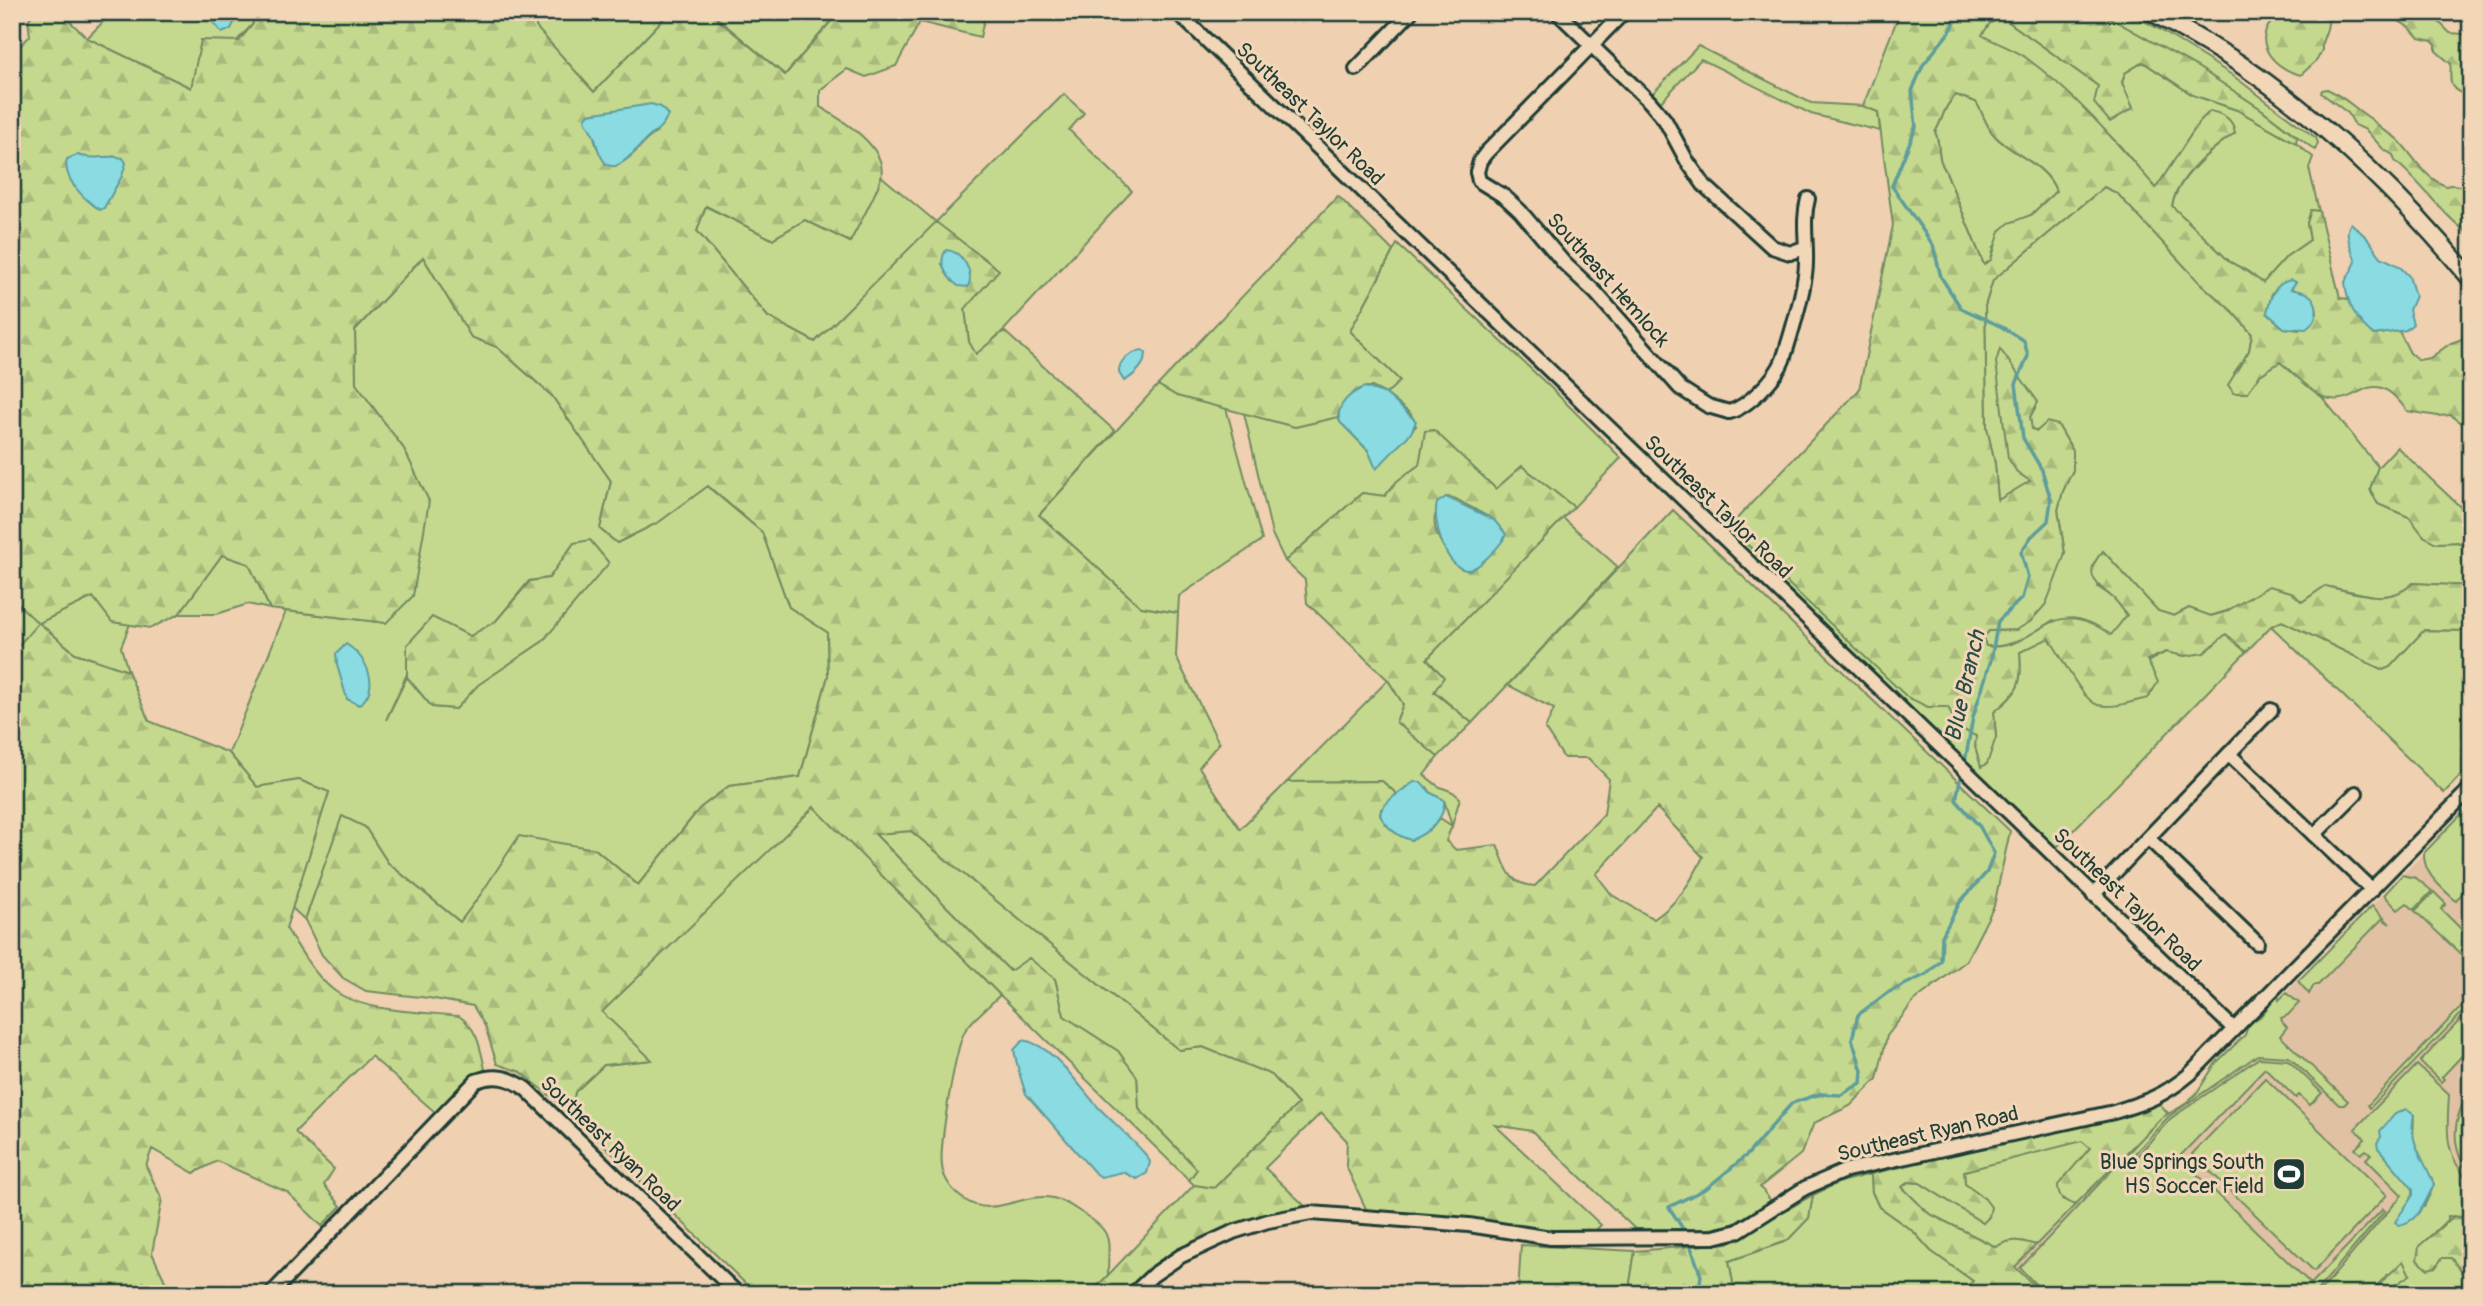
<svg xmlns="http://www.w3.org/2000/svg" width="2483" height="1306" viewBox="0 0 2483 1306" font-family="Pangolin,sans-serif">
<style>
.built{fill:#e0c1a3}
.green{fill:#c5d98e;stroke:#728b61;stroke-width:2;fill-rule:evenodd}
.forest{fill:url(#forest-firs);stroke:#728b61;stroke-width:2;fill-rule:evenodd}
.water{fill:#8adbe2;stroke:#5f9c9c;stroke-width:2}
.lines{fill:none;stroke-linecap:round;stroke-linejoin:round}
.stream{stroke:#5f9c9c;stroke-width:3.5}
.minor-casing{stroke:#1f3d34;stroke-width:18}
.major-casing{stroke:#1f3d34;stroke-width:21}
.minor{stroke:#f1d6b8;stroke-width:12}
.major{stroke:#f1d6b8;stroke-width:16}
.labels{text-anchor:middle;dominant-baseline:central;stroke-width:6;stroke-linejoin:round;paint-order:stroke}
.street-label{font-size:21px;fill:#1f3d34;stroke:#f1d6b8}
.poi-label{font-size:21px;fill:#1f3d34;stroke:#f1d6b8;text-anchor:end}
.water-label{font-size:23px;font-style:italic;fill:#2a4d45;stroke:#f1d6b8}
</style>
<defs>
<pattern id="forest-firs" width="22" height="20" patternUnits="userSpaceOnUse" patternTransform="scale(1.75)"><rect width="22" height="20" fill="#c5d98e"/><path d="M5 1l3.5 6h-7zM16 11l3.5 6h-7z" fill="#a9bb7b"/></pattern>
</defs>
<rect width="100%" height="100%" fill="#efd0b1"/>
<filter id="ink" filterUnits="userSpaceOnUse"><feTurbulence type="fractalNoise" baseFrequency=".0143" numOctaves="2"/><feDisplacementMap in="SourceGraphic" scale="14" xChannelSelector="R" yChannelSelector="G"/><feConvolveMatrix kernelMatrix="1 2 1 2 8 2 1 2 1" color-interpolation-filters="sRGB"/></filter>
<g filter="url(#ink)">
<!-- built -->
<polygon class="built" points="2471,806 2471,1238 2447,1216 2371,1294 2042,1294 2015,1267 2161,1118 2182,1106 2196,1094 2216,1063"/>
<!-- green -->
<g class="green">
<polygon points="113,12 251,12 253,24 191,88 87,38"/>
<polygon points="537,12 670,12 594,92 535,27"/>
<polygon points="713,12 839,12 785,75 717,18"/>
<polygon points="2099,12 2128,12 2159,29 2232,75 2316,138 2318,143 2315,150 2261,109 2199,68"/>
<path d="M2002,17L2098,86L2133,108L2122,83L2125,73L2143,62L2193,95L2237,110L2296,143L2313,157L2309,168L2319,211L2311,210L2307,223L2310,240L2287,256L2263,283L2247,271L2230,262L2172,206C2177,178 2212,149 2235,133L2210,112L2200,121L2156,189L2121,147L2072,97L1981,35L1990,23Z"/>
<polygon points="1698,46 1811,103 1863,106 1878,112 1880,131 1811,114 1701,59 1659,104 1649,97"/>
<polygon points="1064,94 1084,113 1069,130 1132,191 1004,330 976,355 969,342 965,309 937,223 815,342 768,317 697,231 705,206 772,239 805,220 850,242 881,176 936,222"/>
<path d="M1956,95L1976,102C1983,112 1986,127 1995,136C2014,156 2046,164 2056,191L2031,215L2009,224L1994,247L1991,260L1984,265L1946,172C1935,155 1942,148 1935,132C1944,117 1943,107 1956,95Z"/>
<path d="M2104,187L2117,193L2201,284L2232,311L2252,334L2249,351L2234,373L2247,393L2260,375L2280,362L2322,397L2378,467L2370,489L2378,504L2409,517L2424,536L2436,543L2458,542L2471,553V586L2413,583L2402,594L2383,598L2325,586L2302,602L2291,592L2210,616L2189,608L2174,616L2158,611L2103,551L2098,587L2114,598L2127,615L2111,636L2053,620C2033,634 2010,649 1986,646L1983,638L1989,631L2017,630L2065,554L2058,510L2063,491L2073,470V451L2058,425L2037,431L2031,429L2030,417L2038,402L2000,350L2017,472L2031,481L1998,501L1995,464L1987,428L1985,306L1993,280Z"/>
<path d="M1397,244L1549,386L1621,458L1574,507L1522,466L1496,489L1468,463C1426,465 1412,460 1385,496L1362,493L1285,561L1272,534L1244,413L1295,427L1338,417L1340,422L1380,463L1416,426L1411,414L1386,394L1399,380L1350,331Z"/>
<path d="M423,257L471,337L497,347L552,396L611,481L600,529L617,543L659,522L707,486L762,532L789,607L827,632L828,676L800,777L729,786L700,808L638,885L595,849L481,894L460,922L388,863L365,827L342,817L305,920L292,908L329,792L299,780L257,787L229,753L286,611L386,623L404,449L356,384L355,330ZM574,543L543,641L477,685L456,709L432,707L407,677L386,720L407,674L496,621L529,581L549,578Z"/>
<polygon points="1158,385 1177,396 1226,408 1262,540 1179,596 1178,613 1141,607 1039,515"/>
<polygon points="1563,518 1618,567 1472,723 1434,691 1427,659"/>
<path d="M1729,527L1928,707L1948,706L1954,721L1996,737L1994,712C2020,691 2022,685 2020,652L2049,637L2085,695L2166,652L2185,656L2226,634L2246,652L2056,848L1724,534Z"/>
<polygon points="222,555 249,564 270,609 248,604 217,614 179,614"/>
<polygon points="93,597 112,621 130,624 121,647 128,671 75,653 39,623 12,653 12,598 39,622"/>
<polygon points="2282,621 2383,670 2390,667 2424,630 2471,631 2471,764 2444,793 2271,626"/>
<polygon points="1388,680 1403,704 1396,722 1438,757 1424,775 1438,786 1453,792 1460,798 1452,826 1444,800 1431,793 1427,787 1406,787 1398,795 1382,781 1287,782"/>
<path d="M2471,804V882L2456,901C2441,887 2423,874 2424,853Z"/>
<path d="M814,806L1000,995C989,1006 975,1017 966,1029C956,1043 939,1146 942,1166C943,1179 954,1193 965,1200C993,1219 1023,1192 1053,1198C1064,1200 1073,1207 1082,1213C1115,1233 1108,1239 1108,1275L1090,1294H893L885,1286L877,1294H756L571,1113L575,1092L604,1065L651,1060L601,1012Z"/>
<polygon points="911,831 1179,1050 1203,1047 1272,1075 1298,1104 1214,1188 1194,1185 1189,1180 1197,1169 1139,1109 1137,1077 1118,1051 1064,1016 1055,979 1011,972 875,834"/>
<polygon points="2402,875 2416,878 2432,891 2414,910 2407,903 2398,910 2384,895"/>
<polygon points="2434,892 2446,904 2441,909 2471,939 2471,964 2415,911"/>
<polygon points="2372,906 2390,924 2382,919 2318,985 2314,985 2309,994 2298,981"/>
<polygon points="2286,993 2299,1003 2288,1015 2281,1018 2282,1022 2287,1027 2280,1036 2348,1101 2344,1105 2339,1105 2289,1057 2258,1055 2168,1117 2129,1160 2132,1162 2170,1119 2259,1058 2288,1060 2322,1093 2310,1105 2299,1095 2296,1098 2265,1068 2179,1157 2311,1284 2383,1209 2385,1211 2314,1294 2045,1294 2020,1268 2161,1118 2182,1106 2196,1094 2216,1063 2245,1035 2249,1023 2260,1017 2278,995 2279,1000"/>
<polygon points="2468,993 2471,996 2471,1008 2460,1015 2370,1108 2368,1105 2466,1002 2462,997"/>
<polygon points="2471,1013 2471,1046 2442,1077 2444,1079 2441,1082 2420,1062 2462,1018"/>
<path d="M2417,1065L2449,1095C2447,1132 2443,1154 2471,1183V1226L2464,1217L2448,1216V1219L2420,1246L2441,1258H2451L2471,1284V1294H2388L2392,1287L2409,1275H2387L2369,1294H2318L2402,1195L2366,1159L2371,1154L2366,1150L2361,1154L2355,1149L2365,1139L2355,1129ZM2404,1111L2414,1115L2413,1142L2434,1185L2424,1207L2409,1201L2413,1195V1189L2381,1137L2400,1112Z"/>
<polygon points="2265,1078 2387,1195 2314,1271 2192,1154"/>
<path d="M2471,1091C2471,1106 2467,1122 2468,1136C2468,1150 2471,1162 2471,1176C2450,1149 2451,1118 2471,1091Z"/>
<path d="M2082,1140L2090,1148L2082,1158L2062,1199L2075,1205L2036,1245C2019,1240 2011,1238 1996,1247L1928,1213L1902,1187L1908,1182L1920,1183L1983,1223L1985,1199L1965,1184L1964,1171Z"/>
<polygon points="1871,1174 1872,1192 1879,1207 1914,1232 1931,1251 1973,1281 1961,1294 1735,1294 1729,1261 1787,1241 1809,1218 1813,1195 1840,1182"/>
<polygon points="1521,1245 1635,1251 1630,1283 1635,1294 1518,1294"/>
</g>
<!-- forest -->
<g class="forest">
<path d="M35,12H60L87,38L191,88L201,40L239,41L253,24L251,12H537L536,27L594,92L670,12H713L717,19L785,75L839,12H986L980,37L920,22L896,66L866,77L847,69L820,90V107C842,120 888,147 881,177C878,192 858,226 850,242L805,220L772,239L706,206L697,231L768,317L815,342L936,222L999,270L965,309L969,342L976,354L1004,331L1115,431L1039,515L1141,607L1178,613L1176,657L1219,743L1199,767L1240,829L1287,782L1382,781L1398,795L1381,809L1380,815C1387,828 1397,836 1411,840L1432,828L1440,818L1452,826L1446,841L1456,850L1497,845C1507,868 1507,884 1535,886L1604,814L1609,779L1588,758H1564L1545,729L1554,709L1508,685L1673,510L2010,831L1994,906L1966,961L1914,1001L1887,1036L1877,1079L1850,1106L1814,1123L1801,1154L1760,1187L1771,1201L1733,1224L1710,1229H1635L1532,1131L1495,1125L1601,1225L1594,1232L1539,1231L1367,1211L1346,1166L1347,1141L1321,1113L1265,1168L1305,1206C1255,1218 1207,1231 1163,1258C1149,1267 1135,1282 1123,1294H1090L1194,1185L1214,1188L1298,1104L1272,1075L1203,1047L1179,1050L911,831L875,834L1010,971L1029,958L1055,979L1064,1016L1118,1051L1137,1077L1139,1109L1197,1169L1189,1180L1000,995L814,807L602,1012L652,1060L604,1065L575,1092L571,1113L521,1072L497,1064L485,1026L473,1006L429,998L366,991L343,978L322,955L305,920L342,816L365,827L388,863L460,922L481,894L519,836L595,849L638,885L700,808L729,786L800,777L828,676L827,632L789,607L762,532L708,486L659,522L617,543L600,529L611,481L552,396L497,347L471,337L423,257L355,330L356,384L404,449L429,501L413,596L386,623L270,609L249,564L222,555L179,614L151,628L112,622L93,597L39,623L75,653L128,671L149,721L229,753L257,787L299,780L329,792L286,928C301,951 317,981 341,995C370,1012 425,1012 459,1016C478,1029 480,1047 485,1069L471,1078L436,1113L371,1056L295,1132L334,1169L324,1185L341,1206L322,1226L287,1192L217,1161L194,1173L152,1149L146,1166L162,1199L152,1253L171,1294H12V653L38,623L12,598V185L17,181L12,176V54L30,36L28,20ZM594,113L656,133C636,145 632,166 606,164L596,145L589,114ZM77,155L91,160L117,156L74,186L66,164ZM962,258L970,275L952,281L942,264ZM1657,808L1703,857C1691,882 1678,903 1654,919L1612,895L1596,874Z"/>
<path d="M1900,12H2099L2199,68L2261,109L2297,137L2296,143L2237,110L2193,95L2143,62L2125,73L2122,83L2133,108L2110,122L2094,103L2098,86L2003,18L1990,23L1982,35C1995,43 2012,48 2025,57C2075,93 2116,142 2156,188L2200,121L2210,111C2224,114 2233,119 2235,133C2212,148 2177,177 2172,206L2230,262L2247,271L2263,283L2287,256L2310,240L2307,223L2311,210L2319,211L2340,298L2349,299C2354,314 2361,325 2374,335L2399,331L2410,353L2419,360L2430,358L2451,343L2471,336V430L2451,415L2438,416L2407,411C2369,358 2360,411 2323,397C2313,393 2290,370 2280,362L2260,375L2247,393H2234L2228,385L2249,351L2252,334L2232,311L2201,284L2117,193L2104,187L1993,280L1985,306L1987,428L1995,464L1998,500L2030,481L2017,472L2008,458L1996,362L2000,349L2038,402L2030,417L2032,429L2037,431L2047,422L2058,425L2073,451V470L2063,491L2058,510L2065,554L2046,604L2030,622L2016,630L1989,631L1983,638L1986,646C2039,653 2048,589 2111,635L2127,615C2122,609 2118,602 2112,597C2093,581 2083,573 2103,551L2158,611L2174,616L2189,608L2211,616L2225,612L2269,586L2291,592L2302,602L2325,586C2356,592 2388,607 2413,583L2471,586V631L2424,630L2390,667L2383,670L2282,621L2271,626L2246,652L2226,634L2204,653L2185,656L2166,652L2147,660L2158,682L2148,698C2133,701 2114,709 2098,705C2081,700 2060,653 2049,638L2020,652C2022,685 2020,691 1994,712L1996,737L1987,764L1981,767L1975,747L1976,736C1960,730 1955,723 1948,707H1928L1907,697L1729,527L1859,390L1893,225L1878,112L1863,106ZM1956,95L1976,102C1983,112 1986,127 1995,136C2014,156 2047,164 2056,191L2031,215L2009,223L2000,231L1991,260L1984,265L1946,172C1935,155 1942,148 1935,132C1944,117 1943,107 1956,95ZM2294,284L2291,289C2304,294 2316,297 2317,313L2299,330L2284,328L2267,313L2272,293Z"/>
<path d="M2286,12H2330L2327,29L2322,43V50L2317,60L2301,75C2267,67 2246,31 2286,12Z"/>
<path d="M2393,12H2425L2434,17L2450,33L2464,34L2471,39V95C2449,93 2449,82 2451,64L2436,51V45L2432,41L2419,38L2410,28L2396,19Z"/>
<path d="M2327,89C2343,96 2356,109 2371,119C2376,122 2378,127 2383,130C2389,133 2395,136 2400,142C2416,159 2424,178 2446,186C2454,183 2465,187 2471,192V242L2466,232C2439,211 2420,181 2395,161L2393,155L2383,149L2366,130L2355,125L2348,113L2321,93L2322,90Z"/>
<polygon points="1338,196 1393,251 1350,331 1400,381 1386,394 1372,387 1365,387 1339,412 1338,417 1295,427 1177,396 1158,385"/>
<path d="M1434,430L1496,489L1522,466L1574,507L1427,659L1444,677L1434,692L1472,723L1438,757L1396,722L1403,704L1388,680L1307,603L1305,580L1285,561L1362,493L1385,496L1397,481L1419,465L1425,431ZM1446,497L1454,498L1494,520L1504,539L1473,568L1463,569C1450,559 1431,534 1435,516C1436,510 1443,502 1446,497Z"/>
<polygon points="2397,447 2471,517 2471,553 2458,542 2436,543 2424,536 2409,517 2378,504 2370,489 2378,467"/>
<polygon points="590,540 609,563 543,641 478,685 456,709 432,707 407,677 407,645 432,617 470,636 496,621 530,581 549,578 574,543"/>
<path d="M2159,1103L2168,1113L2161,1118L2075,1205C2064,1200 2058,1198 2058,1185L2090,1148L2082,1141L1964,1171L1965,1184L1985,1199L1991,1207L1989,1217L1983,1223L1920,1183L1908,1182L1902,1187L1928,1213L1996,1247C2011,1238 2019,1240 2036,1245L2015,1267L2043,1294H1961L1973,1281L1931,1251L1914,1232L1879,1207L1872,1192L1871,1174L2131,1113Z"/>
<polygon points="1813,1195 1809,1218 1787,1241 1729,1261 1735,1294 1635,1294 1630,1283 1635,1251 1728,1243"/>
<polygon points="2454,1216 2466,1220 2471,1226 2471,1283 2451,1258 2442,1258 2436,1267 2428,1269 2417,1260 2419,1246"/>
<polygon points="2403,1261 2410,1275 2392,1287 2388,1294 2369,1294"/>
</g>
<!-- water -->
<g class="water">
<polygon points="211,12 239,12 231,29 222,33 210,19"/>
<path d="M651,104L661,107L668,115C661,131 652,132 642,144C619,169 605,180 595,139C593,132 587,126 585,119L589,114Z"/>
<path d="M77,155C96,161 109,154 123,158L126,163L122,176L104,208L100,210C85,200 62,179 67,159Z"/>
<path d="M2351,223L2368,239L2381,257L2399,266L2409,276L2415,296L2409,310L2413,324L2406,330L2374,335C2357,322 2347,303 2345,282L2356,262C2352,249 2343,234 2351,223Z"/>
<path d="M946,250C962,251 975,272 968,287L958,286C947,277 937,264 946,250Z"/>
<path d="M2291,280L2296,282L2291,289C2297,291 2303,291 2308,294C2321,303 2318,321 2306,329L2284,328L2267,313C2270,298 2274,283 2291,280Z"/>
<path d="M1142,350L1146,353C1146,364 1134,376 1124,381L1119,373C1118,360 1130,353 1142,350Z"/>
<path d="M1365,387L1386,394L1416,421L1411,433L1376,469L1368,450L1340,422C1334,406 1351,392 1365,387Z"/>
<path d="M1446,497L1494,520L1506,534C1503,543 1496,549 1489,556C1484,561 1473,571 1466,570C1444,566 1432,520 1437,503Z"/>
<path d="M346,644C366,656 382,687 359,705L347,699L337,665L336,654Z"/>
<path d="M1414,782H1421L1431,793L1444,800C1446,819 1428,833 1411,840C1397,836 1387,828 1380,815C1382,802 1403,790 1414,782Z"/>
<path d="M1023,1040C1054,1045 1079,1087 1099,1108C1115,1124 1131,1138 1146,1155L1150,1162L1147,1173L1137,1179L1123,1172L1101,1177L1094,1172L1026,1094C1021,1080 1017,1066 1014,1050Z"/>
<path d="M2406,1109L2414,1115C2407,1143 2426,1160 2434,1185C2425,1201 2420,1221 2399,1225L2395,1222L2413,1195V1189L2378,1148L2377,1143L2381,1137L2380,1131L2395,1114Z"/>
</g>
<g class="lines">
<!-- stream -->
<g class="stream">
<polyline points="1960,12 1951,30 1923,65 1912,91 1916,127 1892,186 1933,245 1941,277 1961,308 2002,327 2024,341 2028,356 2016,384 2023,438 2042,470 2051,500 2048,521 2031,537 2021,552 2028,577 2022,598 1998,621 1991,660 1973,717 1965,762"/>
<polyline points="1683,1229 1669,1207 1707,1188 1748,1154 1792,1103 1820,1094 1841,1095 1861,1083 1862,1071 1852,1039 1858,1015 1887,993 1927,974 1941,961 1942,936 1960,902 1987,872 1994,853 1980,827 1956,800 1960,780"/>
<polyline points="1690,1244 1701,1276 1698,1294"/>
</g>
<!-- minor casing -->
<g class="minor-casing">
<g id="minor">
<polyline points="1177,12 2234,1029"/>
<polyline points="1557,12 1650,102 1665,120 1687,161 1704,185 1772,247 1790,253 1804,248"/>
<polyline points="1356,69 1411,12"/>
<polyline points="1477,172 1479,181 1505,197 1520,211 1564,263 1596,293 1680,388 1708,406 1729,412"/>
<polyline points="1477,172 1480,161 1486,153 1624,12"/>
<path d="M1729,412C1748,407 1776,378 1783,360C1790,338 1802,297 1805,275C1809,249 1801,224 1808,199"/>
<polyline points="2229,754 2372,890"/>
<polyline points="2314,835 2356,793"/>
<polyline points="2149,839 2257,943"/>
<polyline points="2093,895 2271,710"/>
<path d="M271,1294L476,1081C495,1074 510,1077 526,1089L738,1294"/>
<path d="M1133,1294L1153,1275L1181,1256L1233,1232L1268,1221L1311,1213L1469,1225L1551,1238L1714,1237L1738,1231L1805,1188L1847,1170L2114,1112C2146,1102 2164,1096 2190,1074L2471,788"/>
</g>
</g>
<!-- major casing -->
<g class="major-casing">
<path id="major" d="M2152,12C2182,29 2212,45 2240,64C2327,123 2404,198 2471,279"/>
</g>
<!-- minor -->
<use href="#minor" class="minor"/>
<!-- major -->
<use href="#major" class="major"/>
</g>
</g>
<!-- icons -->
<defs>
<g id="stadium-square" transform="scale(1.75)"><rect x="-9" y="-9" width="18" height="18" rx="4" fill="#1f3d34" stroke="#f1d6b8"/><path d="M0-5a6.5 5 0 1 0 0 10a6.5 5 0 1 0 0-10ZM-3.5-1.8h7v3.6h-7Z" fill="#fff"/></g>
</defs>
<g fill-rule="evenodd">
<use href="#stadium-square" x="2289" y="1174"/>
</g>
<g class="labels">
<!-- street labels -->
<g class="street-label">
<text transform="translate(1310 114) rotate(44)">Southeast Taylor Road</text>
<text transform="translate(1608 280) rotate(48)">Southeast Hemlock</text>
<text transform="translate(1718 507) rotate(44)">Southeast Taylor Road</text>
<text transform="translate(2127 900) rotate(44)">Southeast Taylor Road</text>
<text transform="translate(1928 1134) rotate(-13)">Southeast Ryan Road</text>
<text transform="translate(610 1144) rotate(44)">Southeast Ryan Road</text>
</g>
<!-- poi labels -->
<g class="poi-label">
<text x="2264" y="1162">Blue Springs South<tspan x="2264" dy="24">HS Soccer Field</tspan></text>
</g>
<!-- water labels -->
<g class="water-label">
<text transform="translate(1965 686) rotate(-77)">Blue Branch</text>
</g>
</g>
<!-- margin -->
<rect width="2483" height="1306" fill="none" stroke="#f1d6b8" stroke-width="42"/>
<rect x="21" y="21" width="2441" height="1264" fill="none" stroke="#1f3d34" stroke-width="2.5" filter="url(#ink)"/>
</svg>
